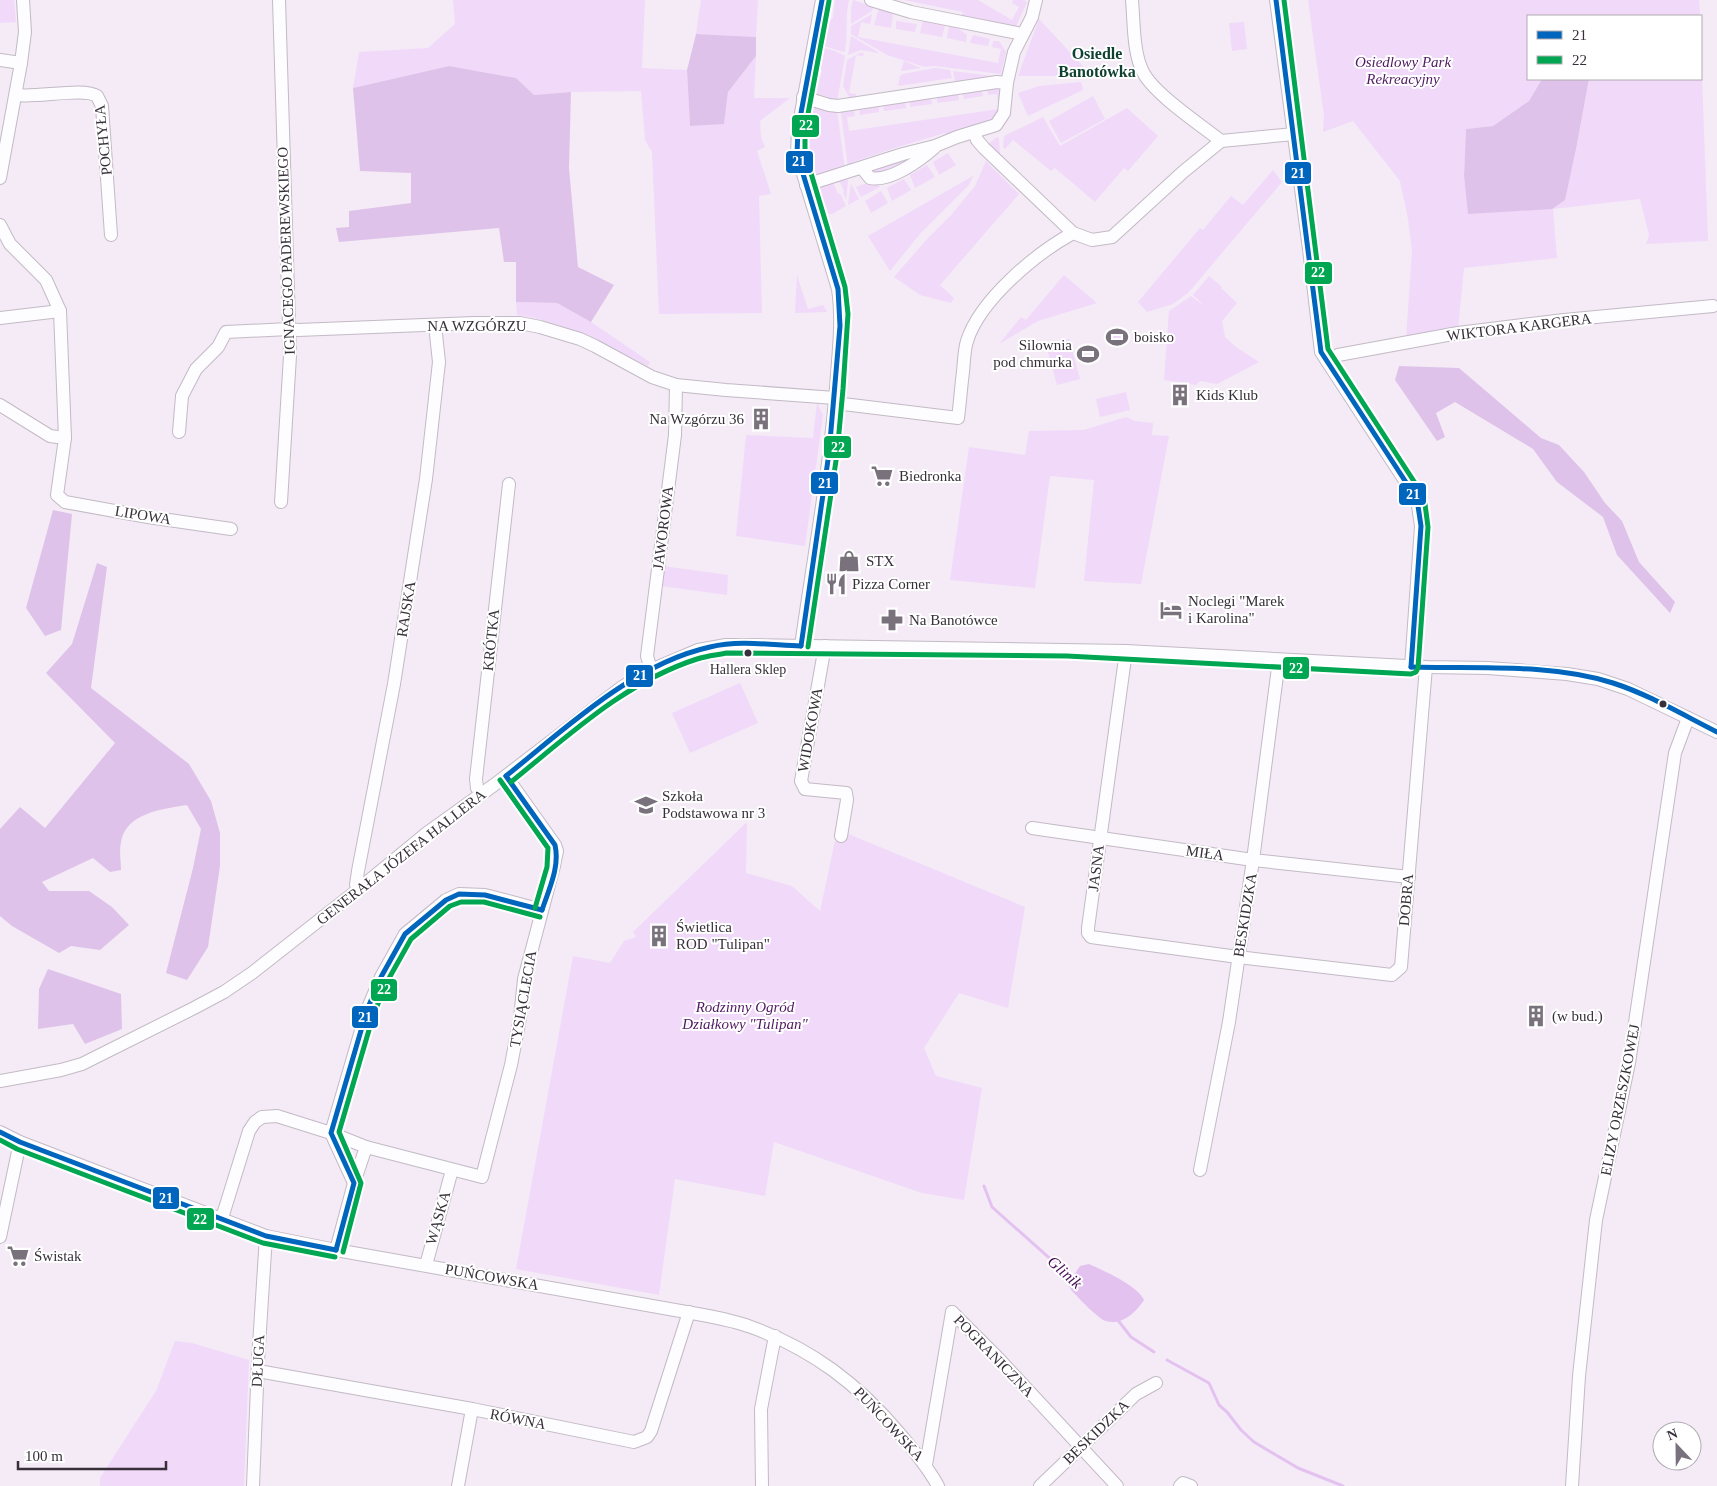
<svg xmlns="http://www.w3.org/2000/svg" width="1717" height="1486" viewBox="0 0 1717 1486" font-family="'Times New Roman',serif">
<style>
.green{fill:#f1d9f9}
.forest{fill:#dfc2e9}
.water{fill:#e4c2f0}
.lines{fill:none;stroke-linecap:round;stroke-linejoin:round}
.stream{stroke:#e4c2f0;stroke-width:3}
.minor-casing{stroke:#c2bac5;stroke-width:14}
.minor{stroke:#fdfcfe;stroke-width:12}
.bus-1-casing{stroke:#fff;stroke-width:9}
.bus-2-casing{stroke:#fff;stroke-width:9}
.bus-1{stroke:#0065bd;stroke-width:5}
.bus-2{stroke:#00a651;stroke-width:5}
.bus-dot{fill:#372f3a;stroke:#fff;stroke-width:2}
.labels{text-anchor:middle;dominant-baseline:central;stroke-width:4;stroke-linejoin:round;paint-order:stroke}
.bus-label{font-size:14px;fill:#372f3a;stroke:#fff}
.park-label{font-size:15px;font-style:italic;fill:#501961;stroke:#fff}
.street-label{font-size:15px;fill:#372f3a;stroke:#fff}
.poi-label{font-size:15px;fill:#372f3a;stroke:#fff;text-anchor:start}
.neighbourhood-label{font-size:16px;font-weight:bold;fill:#0f4131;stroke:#fff}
.water-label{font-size:16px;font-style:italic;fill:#460d56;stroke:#fff}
.line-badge{stroke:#fff;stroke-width:2}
.badge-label{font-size:14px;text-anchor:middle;font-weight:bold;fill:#fff}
</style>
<rect width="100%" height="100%" fill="#f4ebf7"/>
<!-- green -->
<g class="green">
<polygon points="0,0 14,0 16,22 0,23"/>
<polygon points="453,0 645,0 642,68 687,70 690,126 724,123 728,92 756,56 754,98 790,98 760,121 761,137 765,147 757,151 771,194 759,196 762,313 659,314 652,152 645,140 641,91 571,92 534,95 516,78 449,66 353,88 359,52 428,48 455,24"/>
<polygon points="701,0 758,0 756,37 696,34"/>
<path d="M835,0H849C845,17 848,34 845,51L844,52L824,46L829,23L833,17Z"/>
<polygon points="853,0 873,7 872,11 851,24 851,8"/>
<polygon points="904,0 978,0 1012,20 1019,7 1012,3 1013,0 1024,0 1027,2 1015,29 960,19 963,12"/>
<polygon points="1308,0 1699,0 1700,16 1528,16 1528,79 1542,79 1529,101 1493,126 1466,129 1464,176 1468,214 1577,144 1589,79 1701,79 1701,47 1708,241 1646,244 1649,235 1640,199 1553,209 1557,258 1464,268 1458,329 1406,340 1412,250 1408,219 1400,181 1353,121 1323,132 1324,116"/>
<polygon points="879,8 893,14 891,28 874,25"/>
<polygon points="872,14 870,24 861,22 858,37 998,63 1001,49 992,47 993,41 999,41 1006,52 1001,74 934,66 925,67 887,55 851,34 851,26"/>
<polygon points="1039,19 1092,76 1018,76"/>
<polygon points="923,20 945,25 942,37 920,33"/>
<polygon points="896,21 917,24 915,32 896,29"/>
<polygon points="1244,22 1247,49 1232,51 1229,23"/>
<polygon points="949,25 955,26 967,35 966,42 947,38"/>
<polygon points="973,35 990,39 988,46 970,43"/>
<polygon points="851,36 878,52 878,53 861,50 848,55"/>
<polygon points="824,48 835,51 845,56 837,102 827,100 828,97 820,94 818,97 816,96 822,70 816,69 813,79 815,70 821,63"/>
<polygon points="860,53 864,53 863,56 856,55 849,93 856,94 856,96 851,100 843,86 847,60"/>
<polygon points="904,61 921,68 901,71"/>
<polygon points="935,68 950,70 952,78 898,86 900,76 903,74"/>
<polygon points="953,71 1001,77 993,79 990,76 955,82"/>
<polygon points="1081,82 1083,90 1028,116 1018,93 1039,86"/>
<polygon points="998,88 1003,91 1000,117 948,136 945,133 901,146 853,162 852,167 848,168 841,112 854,110 855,116 847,117 849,131 999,109 997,94 988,95 987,90"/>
<polygon points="982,91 983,96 964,99 963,94"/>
<polygon points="958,94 959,100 937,103 937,97"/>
<polygon points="1093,96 1105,119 1061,143 1049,121"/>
<polygon points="931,98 932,104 910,107 910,102"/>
<polygon points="905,102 906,108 884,111 883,106"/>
<polygon points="808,104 837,110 845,170 816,177 812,175 807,165 804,148"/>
<polygon points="879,107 879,112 860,115 859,109"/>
<polygon points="1127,108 1158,136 1128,171 1124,168 1095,202 1055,168 1051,171 1013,140 1005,149 1003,148 1004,136 1043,117 1060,146"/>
<polygon points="997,137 999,138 1000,157 986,146"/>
<polygon points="948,153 956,165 939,175 933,162"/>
<polygon points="915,155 908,161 877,173 874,173 869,170"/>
<polygon points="986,161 1019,194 940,285 954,298 951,303 920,295 894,277 928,238 952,214 975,186"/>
<polygon points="927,165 935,177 915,188 910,175"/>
<polygon points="1273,170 1282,182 1188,293 1173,304 1147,312 1138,302 1200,228 1203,230 1231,196 1243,205"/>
<polygon points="973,176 969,185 919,235 890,271 868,236"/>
<polygon points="847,178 848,182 846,200 843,192 844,191 840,182 838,183 838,181"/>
<polygon points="904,179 911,190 892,201 887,188"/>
<polygon points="833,182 838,194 840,193 846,206 832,214 829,214 822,197 817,195 816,188"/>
<polygon points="869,182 877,182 880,187 861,197 856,187"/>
<polygon points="851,184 859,199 848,205"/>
<polygon points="881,191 888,203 871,213 865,201"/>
<polygon points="797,275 808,309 823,305 827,312 795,313"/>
<polygon points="1064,275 1097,303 1038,321 999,344 1021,317 1026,320"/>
<polygon points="1209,276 1222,287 1217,292 1221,288 1237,303 1222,321 1225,337 1236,347 1259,362 1217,384 1200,381 1196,385 1164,380 1169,311 1191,296 1205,307 1193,295"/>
<path d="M516,302L557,303L591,322L650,362L648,366C608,346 562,321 517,315Z"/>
<polygon points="1122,330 1123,343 1112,344 1111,331"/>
<polygon points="1069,339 1080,379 1057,385 1046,345"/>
<polygon points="1126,392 1130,410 1100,417 1096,399"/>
<polygon points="817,403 823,415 805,546 736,536 746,435 813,438"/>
<polygon points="1126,417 1135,421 1153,423 1152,435 1169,436 1141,584 1084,581 1094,480 1050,476 1035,588 950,580 969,447 1025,455 1029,431 1084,430"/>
<polygon points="663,566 728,575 727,595 661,586"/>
<polygon points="740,683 758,723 690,753 672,713"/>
<polygon points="747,822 746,873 792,886 820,911 835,841 844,843 846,833 1025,907 1008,1008 959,993 924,1048 936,1076 982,1088 964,1200 922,1193 774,1142 765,1196 675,1179 659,1295 516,1269 573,956 610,963 624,941 636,937 633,932"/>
<polygon points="175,1341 192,1343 249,1360 244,1486 100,1486 100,1478 156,1391"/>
</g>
<!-- forest -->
<g class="forest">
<polygon points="696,34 756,37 756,56 728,92 724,124 690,126 687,70"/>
<polygon points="449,66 516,78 534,95 571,92 569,168 578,267 614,285 591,322 557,303 516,302 516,262 504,262 499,228 339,242 336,228 349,227 349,211 411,203 411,173 360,171 353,88"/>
<polygon points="1542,79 1589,79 1577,144 1565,200 1552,209 1468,214 1464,176 1466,129 1493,126 1529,101"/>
<polygon points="1399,366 1459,368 1541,438 1559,445 1584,472 1605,503 1622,521 1639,562 1675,602 1670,613 1617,555 1603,517 1557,482 1533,449 1455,402 1436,413 1445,437 1437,441 1395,380"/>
<polygon points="53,510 72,514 61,630 45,636 26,608"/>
<path d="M97,563L107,567L91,688L189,764L211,801L220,833V866L208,947L187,980L166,973L193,868L201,829L187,805C162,809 126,813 121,842C119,851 121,861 121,870L110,872L93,858L42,882L49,891H89L112,907L129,925L100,950L71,946L59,953L12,926L0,916V829L20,807L45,828L115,743L46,673L72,644Z"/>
<polygon points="48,969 121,994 122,1029 85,1044 73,1024 38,1029 39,989"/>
</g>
<!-- water -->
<path class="water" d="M1089,1264C1104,1271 1137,1285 1144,1300C1136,1312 1122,1326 1106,1321C1099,1320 1077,1296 1071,1290L1068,1284L1080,1266Z"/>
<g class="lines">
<!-- stream -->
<g class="stream">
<polyline points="984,1186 992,1207 1074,1280"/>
<polyline points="1117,1319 1131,1337 1154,1352"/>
<polyline points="1167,1360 1209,1383 1219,1405 1227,1412 1241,1430 1254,1442 1298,1468 1343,1486"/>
</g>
<!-- minor casing -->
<g class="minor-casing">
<g id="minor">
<polyline points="279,0 290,356 281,502"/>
<polyline points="871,0 911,12 1022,34"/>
<path d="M1132,0C1134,22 1133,53 1143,72C1154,94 1201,125 1221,141"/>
<polyline points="1276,0 1309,249 1321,352 1411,490 1418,506 1421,526 1411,667"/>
<polyline points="0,60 21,63"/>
<path d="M17,95C37,98 84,87 97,96L102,106L111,235"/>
<polyline points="803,97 829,105 838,106 997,82 1007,83"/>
<polyline points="974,132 977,140 984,148 1073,233"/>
<polyline points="1221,141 1294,134"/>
<path d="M862,168L870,178C890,182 919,161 934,148"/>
<polyline points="0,178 21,63 25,32 23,0"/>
<polyline points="806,185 903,154 935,146 957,137 996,125 1004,113 1007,83 1014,52 1032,17 1036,0"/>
<polyline points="0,225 10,244 46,280 60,311 65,438 57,495 65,502 148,517 231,529"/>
<polyline points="0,318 60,311"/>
<polyline points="1327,361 1338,355 1458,333 1564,320 1713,306"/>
<path d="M835,403L958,418C960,403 961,387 963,372C964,362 964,351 967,341C980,300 1035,254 1073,233L1092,240L1112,237L1183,172L1221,141"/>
<polyline points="0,405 50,436 65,438"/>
<polyline points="179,432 182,396 196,369 218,347 226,332 289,329 298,330 474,323 520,323 540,327 580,339 595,346 652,377 676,385 726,390 835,398"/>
<path d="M801,646C813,560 829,475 836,388C838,355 843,322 838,289L797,154L798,129L822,0"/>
<polyline points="825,646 801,781 805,789 846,793 847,800 841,836"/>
<polyline points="1126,651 1088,928 1088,933 1091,937 1238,957 1392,975 1401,967 1426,667"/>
<polyline points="651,670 647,656 675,435 676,385"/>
<polyline points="481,794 477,788 476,779 509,484"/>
<polyline points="1032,828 1253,860 1409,877"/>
<polyline points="359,889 356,885 358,871 394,684 426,479 439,362 435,325"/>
<polyline points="0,1081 61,1070 82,1064 194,1008 224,992 252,973 359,889 427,833 494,785 622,687 651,670 698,650 726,645 747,645 1126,651 1426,667 1488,668 1567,674 1598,679 1628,689 1717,732"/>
<path d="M0,1132L20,1142L266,1236L336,1250L703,1315C719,1318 735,1321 751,1327C812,1349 858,1384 900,1434C914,1451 928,1467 938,1486"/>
<polyline points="1200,1170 1229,1022 1253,860 1279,660"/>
<polyline points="354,1183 331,1133 367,1010 381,977 405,934 446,900 459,894 485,895 542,910"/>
<polyline points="222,1218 249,1131 255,1122 262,1117 277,1116 331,1133 366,1147 482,1177 511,1065 520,1018 524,979 554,866 557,851 555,845 506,776"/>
<polyline points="0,1237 20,1142"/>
<polyline points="336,1250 354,1183 366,1147"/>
<polyline points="426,1265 452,1170"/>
<polyline points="952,1312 999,1359 1117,1486"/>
<polyline points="258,1371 472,1409 634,1442 647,1437 651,1431 689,1312"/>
<polyline points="926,1465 952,1312"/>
<polyline points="253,1486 258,1361 266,1236"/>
<polyline points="458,1486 472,1409"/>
<polyline points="762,1486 761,1409 775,1336"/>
<polyline points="1040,1486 1136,1394 1156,1383"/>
<polyline points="1180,1486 1183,1483 1191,1486"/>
<polyline points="1572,1486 1579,1376 1596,1220 1629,1063 1675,753 1688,718"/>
</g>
</g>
<!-- minor -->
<use href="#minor" class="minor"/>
<!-- bus-1 casing -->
<g class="bus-1-casing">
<g id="bus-1">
<polyline points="1276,0 1321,352 1411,490 1418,506 1421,526 1411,667"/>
<polyline points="801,646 829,453 840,326 838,289 797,154 798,129 822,0"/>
<path d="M1411,667C1477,669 1549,663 1613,683C1650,695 1683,715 1717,732"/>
<path d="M506,776C566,728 633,664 710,647C739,640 771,645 801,646"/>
<path d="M506,776L555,845C560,867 549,889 542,910"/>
<polyline points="0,1132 20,1142 266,1236 336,1250"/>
<polyline points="336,1250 354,1183 331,1133 367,1010 381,977 405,934 446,900 459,894 485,895 542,910"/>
</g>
</g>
<!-- bus-2 casing -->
<g class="bus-2-casing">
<g id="bus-2">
<polyline points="808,647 837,454 843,389 848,314 845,287 805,153 805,130 829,1"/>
<polyline points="500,780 548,848 547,867 535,908"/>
<path d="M511,782C568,736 625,682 697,659C706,656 717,655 727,653L1067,656L1411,674L1416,672L1418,668L1428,527L1425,504L1417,486L1328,349L1284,0"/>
<polyline points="0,1140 17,1149 263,1243 335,1257"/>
<polyline points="343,1252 361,1183 339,1132 374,1013 388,980 411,939 450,906 461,902 484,902 540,917"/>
</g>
</g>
<!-- bus-1 -->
<use href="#bus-1" class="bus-1"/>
<!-- bus-2 -->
<use href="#bus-2" class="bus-2"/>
</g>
<!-- icons -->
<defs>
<g id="stadium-bare" transform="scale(1.725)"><path d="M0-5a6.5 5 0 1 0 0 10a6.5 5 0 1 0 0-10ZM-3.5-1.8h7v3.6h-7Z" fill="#79717c" stroke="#fff" stroke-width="2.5" paint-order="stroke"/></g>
<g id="building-bare" transform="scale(1.725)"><path d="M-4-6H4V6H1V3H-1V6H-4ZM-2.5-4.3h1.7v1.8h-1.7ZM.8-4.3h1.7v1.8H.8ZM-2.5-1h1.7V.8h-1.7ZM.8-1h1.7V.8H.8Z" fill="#79717c" stroke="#fff" stroke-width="2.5" paint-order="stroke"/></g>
<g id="supermarket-bare" transform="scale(1.725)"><path d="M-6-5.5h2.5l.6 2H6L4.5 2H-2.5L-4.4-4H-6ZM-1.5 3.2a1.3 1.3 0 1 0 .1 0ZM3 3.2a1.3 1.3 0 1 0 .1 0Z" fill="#79717c" stroke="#fff" stroke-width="2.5" paint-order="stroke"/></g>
<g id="shop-bare" transform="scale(1.725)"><path d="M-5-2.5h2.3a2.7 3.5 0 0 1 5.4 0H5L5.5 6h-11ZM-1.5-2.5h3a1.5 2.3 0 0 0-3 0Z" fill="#79717c" stroke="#fff" stroke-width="2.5" paint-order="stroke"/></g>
<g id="restaurant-bare" transform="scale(1.725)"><path d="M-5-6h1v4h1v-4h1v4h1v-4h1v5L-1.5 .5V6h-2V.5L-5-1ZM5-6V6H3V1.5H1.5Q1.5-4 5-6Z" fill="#79717c" stroke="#fff" stroke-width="2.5" paint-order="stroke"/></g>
<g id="hotel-bare" transform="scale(1.725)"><path d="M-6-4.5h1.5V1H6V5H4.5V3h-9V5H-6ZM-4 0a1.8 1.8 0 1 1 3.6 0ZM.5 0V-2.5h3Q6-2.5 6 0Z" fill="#79717c" stroke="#fff" stroke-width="2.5" paint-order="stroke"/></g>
<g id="pharmacy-bare" transform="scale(1.725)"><path d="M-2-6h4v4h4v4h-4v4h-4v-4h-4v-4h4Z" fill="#79717c" stroke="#fff" stroke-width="2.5" paint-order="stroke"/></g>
<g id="school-bare" transform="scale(1.725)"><path d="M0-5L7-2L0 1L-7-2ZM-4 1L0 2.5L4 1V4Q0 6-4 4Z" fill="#79717c" stroke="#fff" stroke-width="2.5" paint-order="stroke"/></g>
</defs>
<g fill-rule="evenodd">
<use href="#stadium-bare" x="1117" y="337"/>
<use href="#stadium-bare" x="1088" y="354"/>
<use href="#building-bare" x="1180" y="395"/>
<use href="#building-bare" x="761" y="419"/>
<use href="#supermarket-bare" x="882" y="476"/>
<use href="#shop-bare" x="849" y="561"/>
<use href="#restaurant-bare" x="836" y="584"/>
<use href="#hotel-bare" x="1171" y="610"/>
<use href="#pharmacy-bare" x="892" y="620"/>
<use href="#school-bare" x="646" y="805"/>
<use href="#building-bare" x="659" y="936"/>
<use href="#building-bare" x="1536" y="1016"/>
<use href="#supermarket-bare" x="18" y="1256"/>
</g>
<!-- markers -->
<g class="bus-dot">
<circle cx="748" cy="653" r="4.5"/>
<circle cx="1663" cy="704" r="4.5"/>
</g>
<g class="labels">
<!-- bus labels -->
<g class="bus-label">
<text x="748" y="669">Hallera Sklep</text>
</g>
<!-- park labels -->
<g class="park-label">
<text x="1403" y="62">Osiedlowy Park<tspan x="1403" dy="17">Rekreacyjny</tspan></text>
<text x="745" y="1007">Rodzinny Ogród<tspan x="745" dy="17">Działkowy "Tulipan"</tspan></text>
</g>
<!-- street labels -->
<g class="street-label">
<text transform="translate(103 140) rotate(-96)">POCHYŁA</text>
<text transform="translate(286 251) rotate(-92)">IGNACEGO PADEREWSKIEGO</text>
<text x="477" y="326">NA WZGÓRZU</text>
<text transform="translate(1519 327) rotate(-7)">WIKTORA KARGERA</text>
<text transform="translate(143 515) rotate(9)">LIPOWA</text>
<text transform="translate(663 528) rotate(-83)">JAWOROWA</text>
<text transform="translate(406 609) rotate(-81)">RAJSKA</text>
<text transform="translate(491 640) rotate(-84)">KRÓTKA</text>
<text transform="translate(810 730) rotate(-80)">WIDOKOWA</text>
<text transform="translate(1205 853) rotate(8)">MIŁA</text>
<text transform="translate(401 857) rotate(-38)">GENERAŁA JÓZEFA HALLERA</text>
<text transform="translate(1096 868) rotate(-83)">JASNA</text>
<text transform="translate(1406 900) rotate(-85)">DOBRA</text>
<text transform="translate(1245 915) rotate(-81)">BESKIDZKA</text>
<text transform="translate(523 999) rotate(-80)">TYSIĄCLECIA</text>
<text transform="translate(1620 1100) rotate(-79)">ELIZY ORZESZKOWEJ</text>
<text transform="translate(438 1218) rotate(-74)">WĄSKA</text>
<text transform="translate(492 1277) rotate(10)">PUŃCOWSKA</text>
<text transform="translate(994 1356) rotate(46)">POGRANICZNA</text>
<text transform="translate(258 1361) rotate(-87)">DŁUGA</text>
<text transform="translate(518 1419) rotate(11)">RÓWNA</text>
<text transform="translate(889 1424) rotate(47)">PUŃCOWSKA</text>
<text transform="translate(1096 1432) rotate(-44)">BESKIDZKA</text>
</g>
<!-- poi labels -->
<g class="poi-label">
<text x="1134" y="337">boisko</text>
<text x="1072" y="345" text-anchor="end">Silownia<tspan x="1072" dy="17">pod chmurka</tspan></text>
<text x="1196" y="395">Kids Klub</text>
<text x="744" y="419" text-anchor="end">Na Wzgórzu 36</text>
<text x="899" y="476">Biedronka</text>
<text x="866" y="561">STX</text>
<text x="852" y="584">Pizza Corner</text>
<text x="1188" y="601">Noclegi "Marek<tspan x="1188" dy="17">i Karolina"</tspan></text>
<text x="909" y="620">Na Banotówce</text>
<text x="662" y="796">Szkoła<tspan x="662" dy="17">Podstawowa nr 3</tspan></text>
<text x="676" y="927">Świetlica<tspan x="676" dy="17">ROD "Tulipan"</tspan></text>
<text x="1552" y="1016">(w bud.)</text>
<text x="34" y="1256">Świstak</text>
</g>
<!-- neighbourhood labels -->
<g class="neighbourhood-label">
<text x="1097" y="53">Osiedle<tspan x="1097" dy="18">Banotówka</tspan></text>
</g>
<!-- water labels -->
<g class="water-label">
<text transform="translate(1065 1272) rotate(42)">Glinik</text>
</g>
</g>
<g class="line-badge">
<rect x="791" y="114" width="29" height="24" rx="5" fill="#00a651"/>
<rect x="785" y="150" width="29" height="24" rx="5" fill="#0065bd"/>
<rect x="1284" y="161" width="28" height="24" rx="5" fill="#0065bd"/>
<rect x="1304" y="261" width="29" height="24" rx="5" fill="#00a651"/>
<rect x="823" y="435" width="29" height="24" rx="5" fill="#00a651"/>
<rect x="810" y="471" width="29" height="24" rx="5" fill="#0065bd"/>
<rect x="1398" y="482" width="29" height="24" rx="5" fill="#0065bd"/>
<rect x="1282" y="656" width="28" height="24" rx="5" fill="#00a651"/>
<rect x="625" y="664" width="29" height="24" rx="5" fill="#0065bd"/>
<rect x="370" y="978" width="28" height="24" rx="5" fill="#00a651"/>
<rect x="351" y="1005" width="28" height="24" rx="5" fill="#0065bd"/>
<rect x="152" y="1186" width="28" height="24" rx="5" fill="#0065bd"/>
<rect x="186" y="1207" width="29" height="24" rx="5" fill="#00a651"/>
</g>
<g class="badge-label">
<text x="806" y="130">22</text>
<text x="799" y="166">21</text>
<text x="1298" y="178">21</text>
<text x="1318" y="277">22</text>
<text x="838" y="452">22</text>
<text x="825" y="488">21</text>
<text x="1413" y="499">21</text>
<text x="1296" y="673">22</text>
<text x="640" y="680">21</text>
<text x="384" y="994">22</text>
<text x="365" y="1022">21</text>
<text x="166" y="1203">21</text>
<text x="200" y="1224">22</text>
</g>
<!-- legend -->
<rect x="1527" y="15" width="175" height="65" fill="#ffffff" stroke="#afacb0"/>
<rect x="1537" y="31" width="25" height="8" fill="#0065bd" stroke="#afacb0"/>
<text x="1572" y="40" font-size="15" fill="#372f3a">21</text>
<rect x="1537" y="56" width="25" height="8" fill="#00a651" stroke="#afacb0"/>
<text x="1572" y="65" font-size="15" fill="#372f3a">22</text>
<!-- north arrow -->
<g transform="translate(1677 1446) rotate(338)"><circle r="24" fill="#ffffff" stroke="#afacb0"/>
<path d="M0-4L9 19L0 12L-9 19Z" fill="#79717c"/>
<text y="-8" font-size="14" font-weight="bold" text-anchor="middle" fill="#372f3a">N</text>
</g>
<!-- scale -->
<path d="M18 1461v8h148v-8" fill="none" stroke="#372f3a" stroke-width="2.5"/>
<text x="25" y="1461" font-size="15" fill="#372f3a" stroke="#ffffff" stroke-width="4" paint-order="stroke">100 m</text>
</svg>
